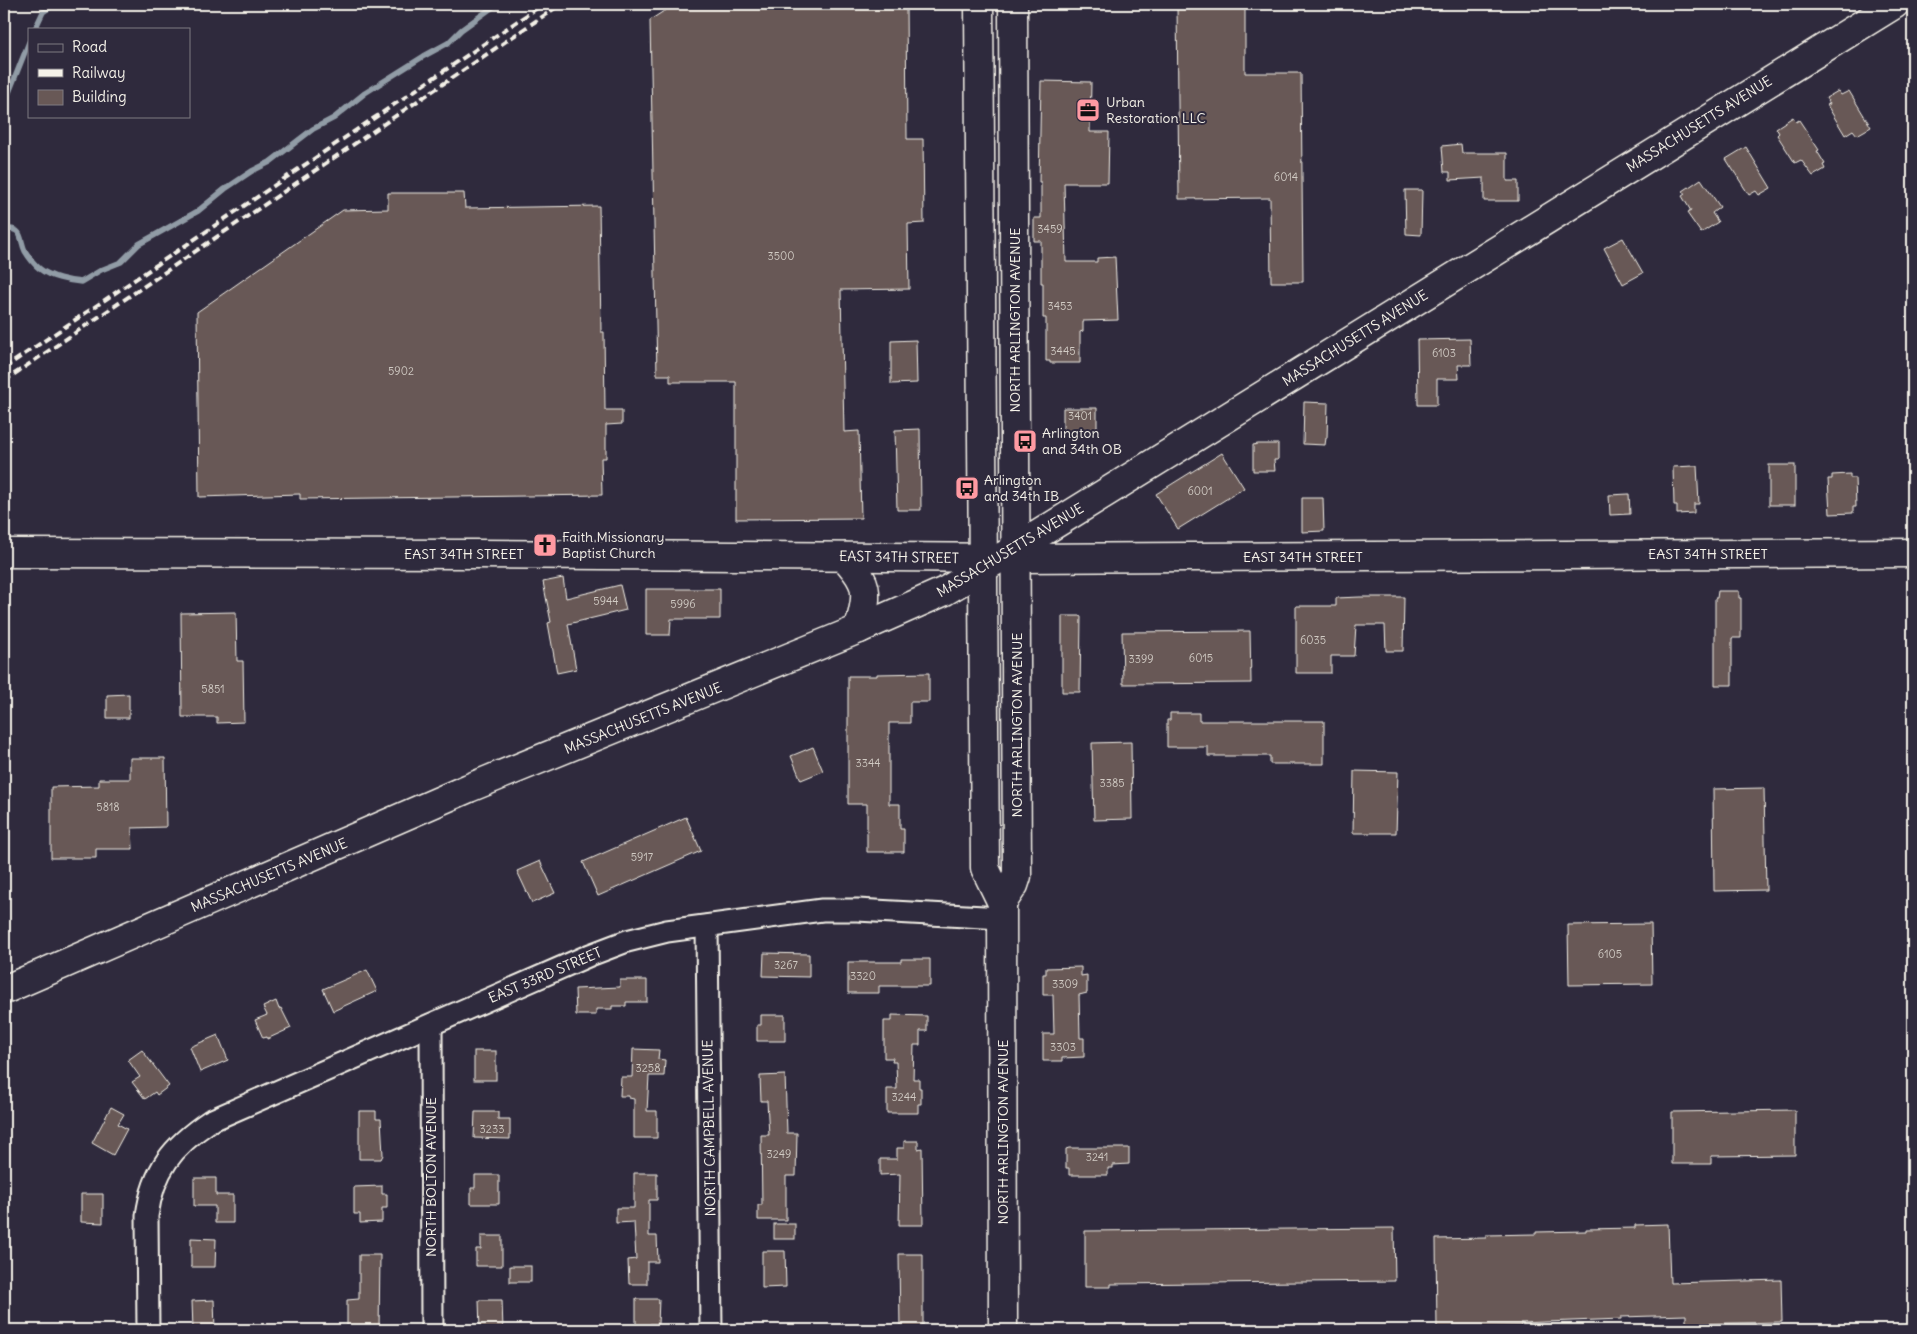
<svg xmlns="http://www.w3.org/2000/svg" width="1917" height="1334" viewBox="0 0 1917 1334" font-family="Delius,sans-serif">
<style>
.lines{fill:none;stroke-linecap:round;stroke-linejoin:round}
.stream{stroke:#919ca6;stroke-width:5.5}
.building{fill:#685856;stroke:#f4f1e8}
.minor-casing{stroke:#f4f1e8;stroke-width:25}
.major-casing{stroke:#f4f1e8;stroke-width:31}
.minor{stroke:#2f2a3d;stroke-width:21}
.major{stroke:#2f2a3d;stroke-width:28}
.rail{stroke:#f4f1e8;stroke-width:4;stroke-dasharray:8 4;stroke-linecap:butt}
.labels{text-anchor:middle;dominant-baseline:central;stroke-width:4;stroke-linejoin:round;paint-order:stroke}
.number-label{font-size:11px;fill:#d1cbc4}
.poi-label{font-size:14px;fill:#f4f1e8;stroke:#2f2a3d;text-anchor:start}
.street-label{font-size:14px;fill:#f4f1e8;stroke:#2f2a3d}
</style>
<rect width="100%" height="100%" fill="#2f2a3d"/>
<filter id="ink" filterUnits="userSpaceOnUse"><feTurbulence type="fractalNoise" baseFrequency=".02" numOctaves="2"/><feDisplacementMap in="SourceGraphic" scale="10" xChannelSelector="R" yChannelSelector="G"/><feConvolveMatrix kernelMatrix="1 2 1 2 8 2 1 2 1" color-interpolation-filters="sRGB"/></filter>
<g filter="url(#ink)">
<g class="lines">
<!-- stream -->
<g class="stream">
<polyline points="35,29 43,12 49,8 52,4"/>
<polyline points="4,105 29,42"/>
<path d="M4,233L8,229C23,228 20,241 25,251C28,256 35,265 40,269C50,277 69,281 81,282L101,270L121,262L139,244L198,211L225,189L252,171L270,162L313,129L334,118L365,93L424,56L448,43L461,30L497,4"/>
</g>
</g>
<!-- building -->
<g class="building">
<polygon points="675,4 906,4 907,139 923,139 924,223 908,224 909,289 841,290 844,432 859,431 861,518 736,519 736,382 670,382 670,375 657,375 650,20"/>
<polygon points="1177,4 1245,4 1245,73 1301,73 1303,282 1271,282 1270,198 1179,199"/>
<polygon points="1041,81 1091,82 1090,132 1109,132 1108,183 1064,183 1066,262 1097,262 1097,258 1115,257 1118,320 1083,321 1083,331 1080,332 1080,363 1050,363 1050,361 1046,361 1046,318 1043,318 1043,283 1041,283 1041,241 1034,241 1034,218 1041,218 1041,182 1039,182"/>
<polygon points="1838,91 1841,95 1849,91 1871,127 1857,135 1853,130 1845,135 1827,105 1830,104 1826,98"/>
<polygon points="1793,117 1796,122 1799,120 1819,150 1817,151 1825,164 1823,165 1825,169 1813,176 1801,160 1795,163 1777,135 1779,133 1776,128"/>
<polygon points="1461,144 1462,153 1507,153 1507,181 1518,181 1518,201 1484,201 1484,178 1450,180 1450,172 1444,172 1442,146"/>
<polygon points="1746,147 1771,188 1759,195 1756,191 1749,195 1726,159"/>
<polygon points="1701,179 1720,207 1712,213 1718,222 1701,233 1687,213 1691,211 1682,196 1685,194 1683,191"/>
<polygon points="1405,190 1422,190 1421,235 1406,234"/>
<polygon points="388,193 464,193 465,208 599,206 601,332 604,332 605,410 622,410 622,424 606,425 606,458 601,458 602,495 300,499 300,494 199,497 197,312 343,210 388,209"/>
<polygon points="1623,238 1643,273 1623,284 1604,248"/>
<polygon points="1470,339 1471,365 1458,365 1459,379 1437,379 1437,405 1418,405 1417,340"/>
<polygon points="916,340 917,383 891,384 891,341"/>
<polygon points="1304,402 1328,403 1327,438 1326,438 1325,445 1303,444"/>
<polygon points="1063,408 1097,408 1097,432 1078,432 1078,435 1063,435"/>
<polygon points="920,429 921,510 897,510 895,430"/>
<polygon points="1258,444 1278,444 1278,460 1274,460 1275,471 1253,471 1253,445"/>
<polygon points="1222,453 1244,488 1178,529 1156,494"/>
<rect x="1769" y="465" width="26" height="40"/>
<polygon points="1694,466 1697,466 1699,504 1694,504 1694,513 1677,514 1677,505 1674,505 1673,467"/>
<polygon points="1850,474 1850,478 1855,478 1856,507 1853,507 1853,513 1830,514 1828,479 1832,479 1832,475"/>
<polygon points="1629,494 1630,514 1610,515 1609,495"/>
<polygon points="1302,498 1323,498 1324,531 1302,532"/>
<polygon points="563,578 566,598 620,585 626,610 568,624 576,669 557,673 548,623 551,622 543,582"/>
<polygon points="646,589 720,589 720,619 671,619 670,635 646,635"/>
<polygon points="1718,591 1739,591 1739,598 1741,598 1741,638 1732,638 1732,685 1715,685 1715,598 1717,598"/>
<polygon points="1360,597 1404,597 1403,651 1386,651 1385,625 1356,625 1354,656 1331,656 1331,673 1296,673 1296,606 1336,606 1336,598"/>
<polygon points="236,612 237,661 243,661 244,722 217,723 217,717 182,717 181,613"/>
<polygon points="1062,616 1081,616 1080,692 1062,692"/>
<polygon points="1250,631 1251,683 1123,684 1122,632"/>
<polygon points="929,673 929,702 910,702 910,723 889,723 889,804 900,804 900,829 904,829 904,852 867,852 867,804 848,804 848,676 877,676 877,674"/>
<polygon points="129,694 129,718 107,718 107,695"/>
<polygon points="1170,713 1199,713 1199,721 1324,721 1324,764 1270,764 1270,756 1208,756 1208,747 1167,747 1167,720 1170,720"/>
<polygon points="1131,742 1132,819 1094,820 1092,743"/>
<polygon points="813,747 823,771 801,780 791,756"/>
<polygon points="130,758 165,758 166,827 132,828 133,849 96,849 96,858 51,858 51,787 99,786 99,779 130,779"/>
<polygon points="1354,771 1398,772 1396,833 1353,833"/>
<polygon points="1764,788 1766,890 1714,891 1713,789"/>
<polygon points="686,817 701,851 598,896 583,862"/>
<polygon points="540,861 555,893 532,903 517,871"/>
<polygon points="1651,924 1652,984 1569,985 1568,925"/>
<polygon points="764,953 809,954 809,977 763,976"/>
<polygon points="901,959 930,959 930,986 879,986 879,993 848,993 848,962 901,962"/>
<polygon points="1081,967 1081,976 1087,975 1087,993 1079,995 1080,1038 1084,1038 1084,1057 1062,1058 1062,1061 1043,1061 1043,1034 1054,1034 1053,995 1043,995 1043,974 1046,974 1046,968"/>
<polygon points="367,970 377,991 333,1011 323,989"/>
<polygon points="620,980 647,980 647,1002 626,1002 626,1006 612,1006 612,1009 596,1009 596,1015 576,1015 575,989 620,987"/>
<polygon points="276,1001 279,1009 281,1008 291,1028 267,1039 267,1037 263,1038 255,1020 267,1015 263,1007"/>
<polygon points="761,1015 785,1015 785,1041 757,1041 757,1025 761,1025"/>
<polygon points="892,1015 927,1016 927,1031 920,1031 920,1045 914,1045 913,1079 919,1079 919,1088 921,1088 921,1104 918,1104 918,1113 887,1113 887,1089 897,1089 896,1062 892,1062 893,1058 884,1058 884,1021 892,1021"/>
<polygon points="218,1035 228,1060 200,1072 190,1047"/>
<polygon points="633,1049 659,1050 658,1059 665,1060 664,1076 649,1076 647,1111 657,1111 657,1138 634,1138 634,1099 629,1098 629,1096 620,1096 621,1077 632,1077"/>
<polygon points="142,1050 169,1086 157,1095 155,1092 145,1099 132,1082 140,1077 128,1060"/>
<rect x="474" y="1051" width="22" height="29"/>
<polygon points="785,1075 787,1133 797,1133 796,1176 786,1176 786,1220 758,1220 758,1205 762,1205 761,1135 769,1135 767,1101 761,1101 760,1076"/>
<polygon points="111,1107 124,1114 118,1124 127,1129 113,1155 92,1143"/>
<polygon points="1795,1110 1795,1155 1711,1156 1711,1164 1672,1164 1672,1112"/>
<polygon points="359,1111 376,1111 376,1119 381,1119 383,1155 381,1159 359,1159"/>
<polygon points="475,1112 498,1112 498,1119 510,1119 510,1139 474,1138"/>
<polygon points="904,1141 918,1141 918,1149 922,1148 923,1225 899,1225 900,1174 880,1175 880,1159 897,1159 897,1148 904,1148"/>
<polygon points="1069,1148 1129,1148 1129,1164 1113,1165 1113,1168 1108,1168 1108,1175 1069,1175 1069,1168 1066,1168 1066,1149"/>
<polygon points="634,1173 657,1173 657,1200 649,1200 649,1236 657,1236 658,1262 647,1262 647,1284 629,1284 628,1260 636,1259 634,1222 616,1223 616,1208 634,1208"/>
<polygon points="475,1175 499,1175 499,1204 471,1204 471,1188 475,1188"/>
<polygon points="194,1178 216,1178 216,1195 233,1195 233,1223 215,1223 215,1206 194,1206"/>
<polygon points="382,1186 382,1194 387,1194 387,1208 382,1208 382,1222 360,1223 360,1214 354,1214 354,1187"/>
<polygon points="81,1194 103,1194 103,1223 81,1222"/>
<rect x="774" y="1224" width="21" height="15"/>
<polygon points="1668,1224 1670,1283 1781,1280 1782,1322 1686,1324 1686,1315 1621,1317 1621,1319 1521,1323 1521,1326 1471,1327 1471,1329 1437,1330 1436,1239 1486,1238 1486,1235 1536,1234 1536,1232 1586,1231 1586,1229 1635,1228 1635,1225"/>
<polygon points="1394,1228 1395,1281 1111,1284 1111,1287 1085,1287 1085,1231"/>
<polygon points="481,1236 502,1236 502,1266 476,1266 476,1249 481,1249"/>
<polygon points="191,1238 216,1239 215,1267 191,1267"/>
<polygon points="762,1251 785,1251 786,1287 762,1288"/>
<polygon points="899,1254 923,1254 923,1330 900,1330"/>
<polygon points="359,1255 380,1255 379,1330 347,1330 347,1300 359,1299"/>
<rect x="510" y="1266" width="21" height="16"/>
<polygon points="636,1299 659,1299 658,1324 650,1324 650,1330 636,1330"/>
<polygon points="214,1300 215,1330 193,1330 192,1301"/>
<polygon points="479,1300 502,1300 503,1330 480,1330"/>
</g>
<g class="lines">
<!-- minor casing -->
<g class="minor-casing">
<g id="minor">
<polyline points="707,926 711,1330"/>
<polyline points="431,1025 432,1330"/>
<path d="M148,1330L147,1216C153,1170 173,1146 210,1121L590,955L627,941L667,931L822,910H857L1002,918"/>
</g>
</g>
<!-- major casing -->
<g class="major-casing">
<g id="major">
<polyline points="979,4 985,868 1002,903 1003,1330"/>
<polyline points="4,553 475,554 1017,558 1913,553"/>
<path d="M845,557C850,564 857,571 861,579C870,594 862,614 859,629"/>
<polyline points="1002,903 1014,885 1017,876 1013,4"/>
<polyline points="4,990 469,788 859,629 945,591 984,568 1895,4"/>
</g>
</g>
<!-- minor -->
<use href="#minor" class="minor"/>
<!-- major -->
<use href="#major" class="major"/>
<!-- rail -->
<g class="rail">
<polyline points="4,368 543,4"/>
<polyline points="4,381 561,4"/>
</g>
</g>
</g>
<!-- icons -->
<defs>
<g id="office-square" transform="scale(1.25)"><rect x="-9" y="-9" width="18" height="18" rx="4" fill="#ff9aa2" stroke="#2f2a3d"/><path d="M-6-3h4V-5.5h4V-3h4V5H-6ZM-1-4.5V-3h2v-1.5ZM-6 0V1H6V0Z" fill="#111"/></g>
<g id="bus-square" transform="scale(1.25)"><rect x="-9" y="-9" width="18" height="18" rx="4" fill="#ff9aa2" stroke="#2f2a3d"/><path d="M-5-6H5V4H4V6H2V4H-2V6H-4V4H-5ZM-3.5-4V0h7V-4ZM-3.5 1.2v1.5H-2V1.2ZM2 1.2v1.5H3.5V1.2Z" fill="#111"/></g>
<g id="church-square" transform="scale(1.25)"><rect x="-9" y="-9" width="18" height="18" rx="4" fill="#ff9aa2" stroke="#2f2a3d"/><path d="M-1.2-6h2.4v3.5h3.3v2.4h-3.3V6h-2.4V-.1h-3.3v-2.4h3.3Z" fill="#111"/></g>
</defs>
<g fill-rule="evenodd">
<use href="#office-square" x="1088" y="110"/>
<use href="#bus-square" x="1025" y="441"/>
<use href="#bus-square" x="967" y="488"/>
<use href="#church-square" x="545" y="545"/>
</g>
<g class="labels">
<!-- number labels -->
<g class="number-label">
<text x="1286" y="177">6014</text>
<text x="1050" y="229">3459</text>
<text x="781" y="256">3500</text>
<text x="1060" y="306">3453</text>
<text x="1063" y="351">3445</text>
<text x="1444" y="353">6103</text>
<text x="401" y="371">5902</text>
<text x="1080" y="416">3401</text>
<text x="1200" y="491">6001</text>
<text x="606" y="601">5944</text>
<text x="683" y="604">5996</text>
<text x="1313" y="640">6035</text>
<text x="1201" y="658">6015</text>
<text x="1141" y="659">3399</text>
<text x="213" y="689">5851</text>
<text x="868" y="763">3344</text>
<text x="1112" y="783">3385</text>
<text x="108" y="807">5818</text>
<text x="642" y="857">5917</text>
<text x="1610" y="954">6105</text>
<text x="786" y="965">3267</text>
<text x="863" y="976">3320</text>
<text x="1065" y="984">3309</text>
<text x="1063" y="1047">3303</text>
<text x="648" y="1068">3258</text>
<text x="904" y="1097">3244</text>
<text x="492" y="1129">3233</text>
<text x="779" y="1154">3249</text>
<text x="1097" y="1157">3241</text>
</g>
<!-- poi labels -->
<g class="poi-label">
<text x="1106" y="102">Urban<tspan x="1106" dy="16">Restoration LLC</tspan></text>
<text x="1042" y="433">Arlington<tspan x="1042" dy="16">and 34th OB</tspan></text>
<text x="984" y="480">Arlington<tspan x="984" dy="16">and 34th IB</tspan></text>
<text x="562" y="537">Faith Missionary<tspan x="562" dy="16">Baptist Church</tspan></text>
</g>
<!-- street labels -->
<g class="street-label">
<text transform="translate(1699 124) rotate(-32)">MASSACHUSETTS AVENUE</text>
<text transform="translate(1015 320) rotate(-90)">NORTH ARLINGTON AVENUE</text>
<text transform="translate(1355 338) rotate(-32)">MASSACHUSETTS AVENUE</text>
<text transform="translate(1010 550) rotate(-31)">MASSACHUSETTS AVENUE</text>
<text x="464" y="554">EAST 34TH STREET</text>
<text x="1708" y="554">EAST 34TH STREET</text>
<text transform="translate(899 557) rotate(1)">EAST 34TH STREET</text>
<text x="1303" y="557">EAST 34TH STREET</text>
<text transform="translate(643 718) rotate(-22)">MASSACHUSETTS AVENUE</text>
<text transform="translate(1017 725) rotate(-90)">NORTH ARLINGTON AVENUE</text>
<text transform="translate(269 875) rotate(-23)">MASSACHUSETTS AVENUE</text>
<text transform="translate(545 975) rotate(-23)">EAST 33RD STREET</text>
<text transform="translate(709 1128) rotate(-91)">NORTH CAMPBELL AVENUE</text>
<text transform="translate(1003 1132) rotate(-90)">NORTH ARLINGTON AVENUE</text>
<text transform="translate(431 1177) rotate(-90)">NORTH BOLTON AVENUE</text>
</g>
</g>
<!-- margin -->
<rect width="1917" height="1334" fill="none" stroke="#2f2a3d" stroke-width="20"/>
<rect x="10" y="10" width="1897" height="1314" fill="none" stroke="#f4f1e8" stroke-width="2" filter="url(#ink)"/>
<!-- legend -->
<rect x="28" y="28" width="162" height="90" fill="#2f2a3d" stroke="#7e7a81"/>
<rect x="38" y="44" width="25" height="8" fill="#2f2a3d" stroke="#7e7a81"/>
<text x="72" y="52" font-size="15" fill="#f4f1e8">Road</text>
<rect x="38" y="69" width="25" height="8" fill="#f4f1e8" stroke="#7e7a81"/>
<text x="72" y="78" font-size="15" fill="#f4f1e8">Railway</text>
<rect x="38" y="90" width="25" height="15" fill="#685856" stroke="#7e7a81"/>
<text x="72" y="102" font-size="15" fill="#f4f1e8">Building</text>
</svg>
